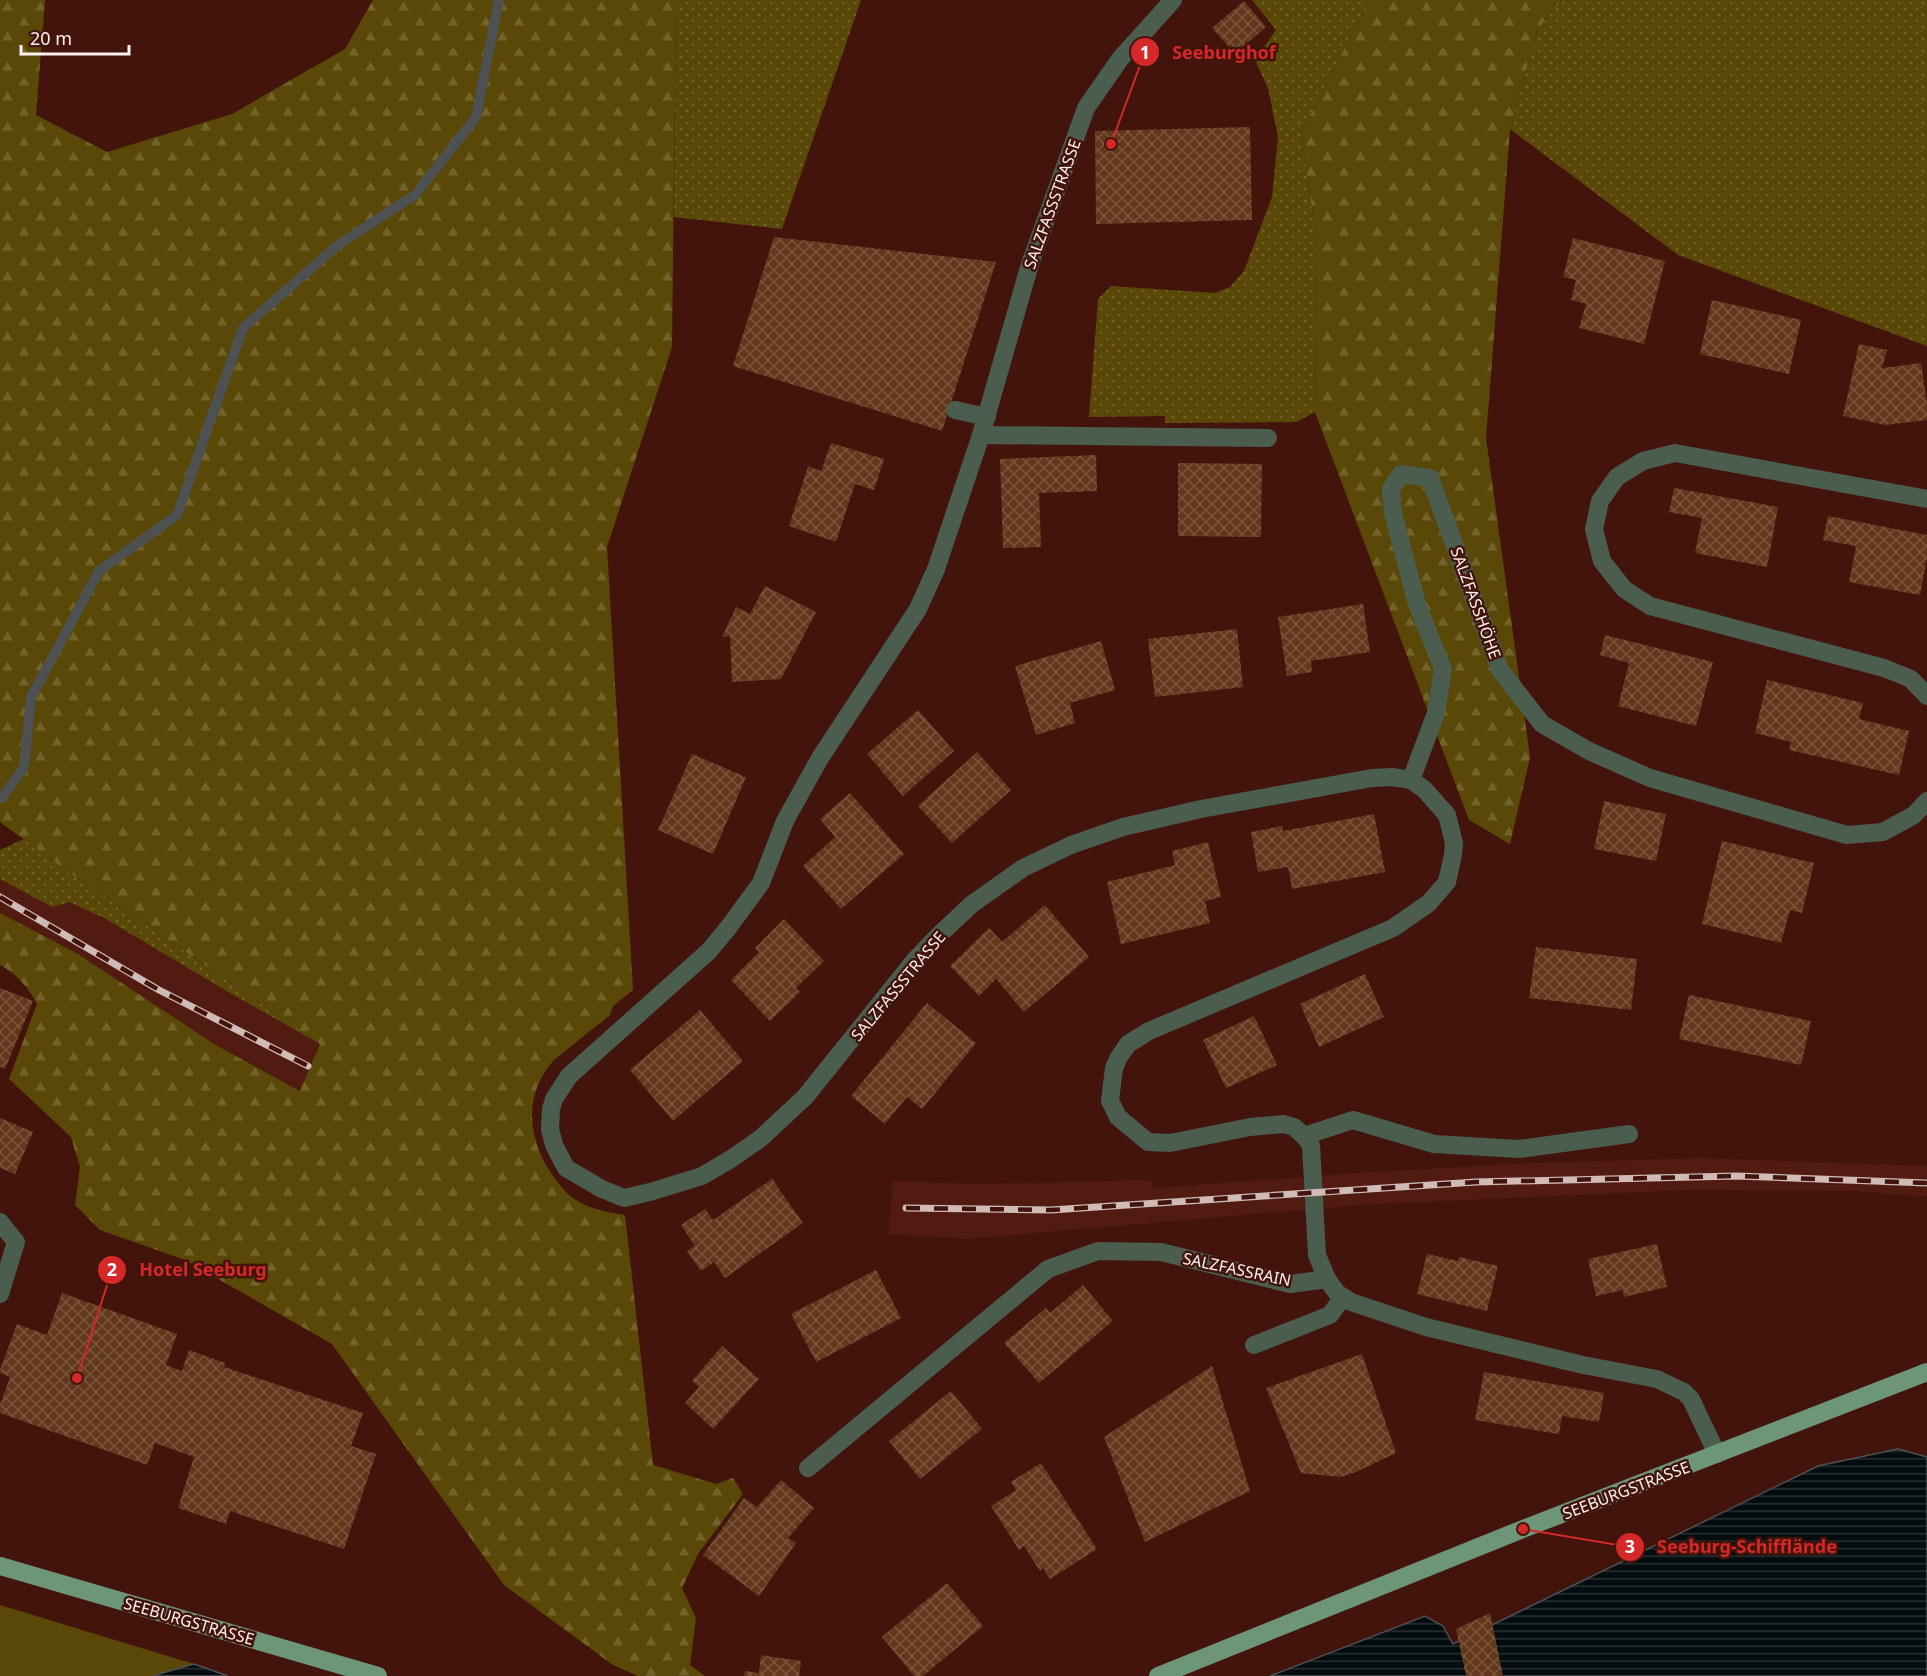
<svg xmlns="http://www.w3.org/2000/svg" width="1927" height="1676" viewBox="0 0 1927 1676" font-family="'Noto Sans',sans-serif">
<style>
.built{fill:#511b11}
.grass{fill:url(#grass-dots)}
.forest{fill:url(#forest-firs)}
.park{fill:#594807}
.water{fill:url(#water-rules);stroke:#4e5152;stroke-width:1.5}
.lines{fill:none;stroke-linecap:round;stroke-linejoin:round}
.stream{stroke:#4e5152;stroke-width:10}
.building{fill:url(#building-cross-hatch)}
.lane{stroke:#4a5d4f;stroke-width:18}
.street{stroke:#4a5d4f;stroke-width:18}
.primary{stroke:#6d9578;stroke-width:18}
.rail-casing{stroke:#d0bbb7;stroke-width:7}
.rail{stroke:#42140c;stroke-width:4.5;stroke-dasharray:14;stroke-linecap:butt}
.labels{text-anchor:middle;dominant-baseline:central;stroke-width:5;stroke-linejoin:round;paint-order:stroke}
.street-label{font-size:16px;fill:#fef1ee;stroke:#42140c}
.leader{fill:none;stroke:#d62828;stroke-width:2}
.callout-dot{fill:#d62828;stroke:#42140c;stroke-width:2}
.mark-label{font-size:18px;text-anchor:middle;font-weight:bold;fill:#fff}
.callout-label{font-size:18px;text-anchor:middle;font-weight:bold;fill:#d62828;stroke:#42140c;stroke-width:5;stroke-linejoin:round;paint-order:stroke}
</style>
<defs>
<pattern id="grass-dots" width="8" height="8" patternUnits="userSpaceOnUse" patternTransform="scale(1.5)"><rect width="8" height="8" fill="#594807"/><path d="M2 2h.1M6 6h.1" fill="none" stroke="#72632b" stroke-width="1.8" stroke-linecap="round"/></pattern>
<pattern id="forest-firs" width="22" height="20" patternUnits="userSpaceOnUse" patternTransform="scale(1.5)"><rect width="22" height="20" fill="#594807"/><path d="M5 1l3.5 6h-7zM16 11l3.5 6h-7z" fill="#72632b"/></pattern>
<pattern id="water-rules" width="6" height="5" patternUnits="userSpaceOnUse" patternTransform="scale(1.5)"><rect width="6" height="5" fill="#030c0f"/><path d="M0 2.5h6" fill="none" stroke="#293032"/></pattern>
<pattern id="building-cross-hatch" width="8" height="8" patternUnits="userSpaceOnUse" patternTransform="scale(1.5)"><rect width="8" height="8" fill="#62381c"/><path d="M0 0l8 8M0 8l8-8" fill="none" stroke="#7a553d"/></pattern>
</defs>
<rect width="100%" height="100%" fill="#42140c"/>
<!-- built -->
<g class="built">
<polygon points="0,879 52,907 69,902 104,918 230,993 320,1044 301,1091 214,1044 78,954 0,913"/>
<polygon points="1700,1158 1927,1166 1927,1197 1855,1191 1691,1190 1360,1205 966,1239 888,1234 893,1181 978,1184 1152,1180 1153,1188 1371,1172 1532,1163"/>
</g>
<!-- grass -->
<g class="grass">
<polygon points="676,0 861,0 782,229 674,217"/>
<polygon points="1252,0 1369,0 1301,133 1317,244 1315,412 1296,422 1165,423 1165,416 1089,417 1098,299 1111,286 1215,293 1230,287 1244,271 1272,197 1278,137 1268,88 1255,60 1276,30"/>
<polygon points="1562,0 1927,0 1927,346 1678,255 1510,129 1538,29"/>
<polygon points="24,839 60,866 320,1044 230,993 104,918 69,902 52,907 0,879 0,850"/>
</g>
<!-- forest -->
<g class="forest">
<path d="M0,0H45L36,115L107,152L232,114L345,49L373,0H676L672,347L607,547L633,990L613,1006L610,1015L554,1060C521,1096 528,1145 557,1181C561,1187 567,1194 573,1198C589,1209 605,1212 625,1215L653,1465L716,1484L733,1478L743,1494L698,1554L682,1588L696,1618L690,1665L705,1676H638L613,1665L504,1585L332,1344L185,1260L100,1230L75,1205L80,1167L71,1137L9,1079L37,1004C29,988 17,974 0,965V913L78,954L214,1044L300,1091L320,1044L60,866L0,822Z"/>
<polygon points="1369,0 1562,0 1538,29 1510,129 1486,438 1530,757 1510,844 1469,820 1315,412 1317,244 1301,133"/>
</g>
<!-- park -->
<polygon class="park" points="0,1605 194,1664 152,1676 0,1676"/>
<!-- water -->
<g class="water">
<polygon points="1898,1449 1927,1457 1927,1676 1270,1676 1425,1616 1443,1626 1453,1644 1818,1466"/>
<polygon points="194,1664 228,1676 152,1676"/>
</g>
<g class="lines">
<!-- stream -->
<polyline class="stream" points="2,798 24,767 31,697 99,571 177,515 243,328 338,245 415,195 476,117 499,0"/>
</g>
<!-- building -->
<g class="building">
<polygon points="1244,1 1266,27 1235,54 1212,28"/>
<polygon points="1250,127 1252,220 1096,224 1095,131"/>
<polygon points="774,237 996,262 942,431 733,366"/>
<polygon points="1573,238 1665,261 1644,344 1579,328 1586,304 1571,300 1576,280 1563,277"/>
<polygon points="1712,300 1801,320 1789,374 1700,354"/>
<polygon points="1859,344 1887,350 1882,368 1921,363 1927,404 1927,420 1885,425 1843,416"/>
<polygon points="831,443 884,459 874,490 855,484 836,542 789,526 808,466 821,471"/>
<polygon points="1096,455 1097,491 1039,493 1041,547 1003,548 1000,459"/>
<polygon points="1178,463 1262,464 1261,537 1178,536"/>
<polygon points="1674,488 1778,507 1767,567 1695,553 1702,518 1669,512"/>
<polygon points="1828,516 1927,535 1927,557 1920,595 1849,582 1856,546 1823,540"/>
<polygon points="765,586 816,612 781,679 732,682 730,636 722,637 736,607 750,614"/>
<polygon points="1363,604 1370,652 1311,661 1312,672 1287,676 1278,617"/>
<polygon points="1237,629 1243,687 1155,697 1148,639"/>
<polygon points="1605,635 1713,662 1696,726 1618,706 1629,663 1600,655"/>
<polygon points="1101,641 1115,690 1070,703 1075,723 1036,735 1015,666"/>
<polygon points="1767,680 1863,703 1859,719 1909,731 1899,775 1789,750 1791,742 1755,733"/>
<polygon points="918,710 954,751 903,796 867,754"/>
<polygon points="977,752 1011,790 952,843 918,806"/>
<polygon points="692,754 746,777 713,854 658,830"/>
<polygon points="850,793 904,854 841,909 803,866 835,837 820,819"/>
<polygon points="1604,801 1666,814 1656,861 1594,849"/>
<polygon points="1374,814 1385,872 1292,889 1288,867 1258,872 1251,832 1282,826 1283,831"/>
<polygon points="1722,841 1814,863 1802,913 1790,910 1781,943 1702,924"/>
<polygon points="1208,842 1221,897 1205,901 1210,923 1121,944 1107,882 1175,865 1172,851"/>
<polygon points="1045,905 1089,957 1024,1012 996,979 979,996 950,966 989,928 1002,942"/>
<polygon points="784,919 824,961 796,988 800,992 770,1021 731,980 759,952 755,948"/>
<polygon points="1536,947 1637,959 1631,1010 1529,998"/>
<polygon points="1365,974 1384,1017 1319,1047 1300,1004"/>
<polygon points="0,988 33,1001 5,1069 0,1067"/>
<polygon points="1689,995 1811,1021 1801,1065 1679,1039"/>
<polygon points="927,1003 976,1043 922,1109 907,1097 885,1124 851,1096"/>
<polygon points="700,1010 743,1061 673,1121 630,1070"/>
<polygon points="1254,1016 1277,1065 1226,1088 1203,1040"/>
<polygon points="0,1118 33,1132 15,1174 0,1168"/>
<polygon points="772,1179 803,1223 725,1278 714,1262 701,1271 687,1251 695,1246 681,1225 705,1209 713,1220"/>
<polygon points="1657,1244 1667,1287 1624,1297 1623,1290 1596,1296 1588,1259"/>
<polygon points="1427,1254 1458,1261 1459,1257 1498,1266 1487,1311 1417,1294"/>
<polygon points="876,1270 901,1318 816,1362 791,1314"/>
<polygon points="1083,1285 1113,1321 1039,1383 1004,1343 1046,1308 1050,1313"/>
<polygon points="62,1293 177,1334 166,1365 182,1371 189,1350 225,1363 224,1367 363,1413 351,1446 376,1454 344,1549 230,1511 226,1524 178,1508 194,1457 155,1443 147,1465 0,1413 0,1405 10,1377 0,1373 0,1370 17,1324 47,1335"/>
<polygon points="722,1346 759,1379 713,1429 685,1403 699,1387 692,1381"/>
<polygon points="1362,1354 1396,1453 1356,1472 1341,1477 1301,1473 1266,1388"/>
<polygon points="1212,1366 1250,1491 1145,1542 1104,1437"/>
<polygon points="1484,1372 1604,1393 1599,1422 1562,1416 1559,1434 1475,1420"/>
<polygon points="951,1391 982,1429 920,1479 889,1441"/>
<polygon points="1041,1463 1097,1549 1050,1579 1043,1568 1040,1571 1024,1546 1019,1550 991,1506 1016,1490 1011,1482"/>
<polygon points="781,1480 814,1508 788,1538 796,1543 759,1596 703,1555 744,1498 757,1507"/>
<polygon points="947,1583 983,1626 923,1676 914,1676 882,1637"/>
<polygon points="1490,1613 1503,1676 1466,1676 1456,1629"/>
<polygon points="761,1655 801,1661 799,1676 744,1676 745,1671 759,1673"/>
</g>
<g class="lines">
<!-- lane -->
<g class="lane">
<polyline points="955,410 987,417"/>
<polyline points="0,1222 16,1242 0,1294"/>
<polyline points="1254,1345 1330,1315 1343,1297"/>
</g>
<!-- street -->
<g class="street">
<polyline points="1173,0 1120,59 1086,108 1030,264 981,435 936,569 918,609 820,758 785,821 761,883 728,928 709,951 569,1076 554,1099 551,1109 550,1129 554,1145 566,1168 602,1189 624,1198 650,1192 702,1176 731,1159 761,1138 805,1097 915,960 940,934 972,904 1023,868 1071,845 1123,827 1201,809 1372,778 1392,777 1411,780 1424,789 1447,815 1454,843 1453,855 1447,882 1429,903 1393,928 1149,1031 1128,1044 1119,1057 1114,1068 1110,1101 1118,1117 1148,1142 1170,1143 1250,1127 1284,1124 1294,1127 1304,1136 1311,1145 1317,1255 1327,1279 1337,1293 1343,1297 1351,1302 1426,1327 1583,1365 1657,1379 1684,1392 1691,1399 1717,1454"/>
<polyline points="981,435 1268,438"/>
<polyline points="1927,499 1675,453 1643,461 1617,477 1600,501 1594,529 1602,561 1624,589 1650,606 1884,668 1911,679 1927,696"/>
<polyline points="1411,780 1436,713 1443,669 1417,604 1393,513 1391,489 1401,474 1430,478 1500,670 1542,724 1589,751 1650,778 1847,835 1883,832 1914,815 1927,801"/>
<polyline points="1304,1136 1353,1120 1434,1144 1519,1149 1629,1134"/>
<polyline points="808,1468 1048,1269 1098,1251 1161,1252 1290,1284 1327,1279"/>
</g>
<!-- primary -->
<g class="primary">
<polyline points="0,1566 378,1676"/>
<polyline points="1158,1676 1523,1529 1927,1372"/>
</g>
<!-- rail casing -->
<g class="rail-casing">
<g id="rail">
<polyline points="0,897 159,990 308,1066"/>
<polyline points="906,1208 1051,1210 1476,1182 1736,1176 1927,1183"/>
</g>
</g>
<!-- rail -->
<use href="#rail" class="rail"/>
</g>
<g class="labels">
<!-- street labels -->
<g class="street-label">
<text transform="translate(1052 204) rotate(-70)">SALZFASSSTRASSE</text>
<text transform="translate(1476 603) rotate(70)">SALZFASSHÖHE</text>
<text transform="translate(898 986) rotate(-50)">SALZFASSSTRASSE</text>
<text transform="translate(1237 1269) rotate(12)">SALZFASSRAIN</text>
<text transform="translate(1626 1490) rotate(-21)">SEEBURGSTRASSE</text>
<text transform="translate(189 1621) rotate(16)">SEEBURGSTRASSE</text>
</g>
</g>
<!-- callouts -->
<path class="leader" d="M1111 144L1145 52M77 1378L112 1270M1523 1529L1630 1547"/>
<g class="callout-dot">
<circle cx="1111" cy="144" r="6"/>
<circle cx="77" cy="1378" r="6"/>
<circle cx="1523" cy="1529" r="6"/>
<circle cx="1145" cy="52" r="15"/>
<circle cx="112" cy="1270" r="15"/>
<circle cx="1630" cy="1547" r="15"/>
</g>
<g class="mark-label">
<text x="1145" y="59">1</text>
<text x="112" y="1276">2</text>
<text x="1630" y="1553">3</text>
</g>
<g class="callout-label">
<text x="1224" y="59">Seeburghof</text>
<text x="203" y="1276">Hotel Seeburg</text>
<text x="1747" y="1553">Seeburg-Schifflände</text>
</g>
<!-- scale -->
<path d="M21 45v9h108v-9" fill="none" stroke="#fef1ee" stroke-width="3"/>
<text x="30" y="45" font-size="18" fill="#fef1ee" stroke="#42140c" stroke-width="4.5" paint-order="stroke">20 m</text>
</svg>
